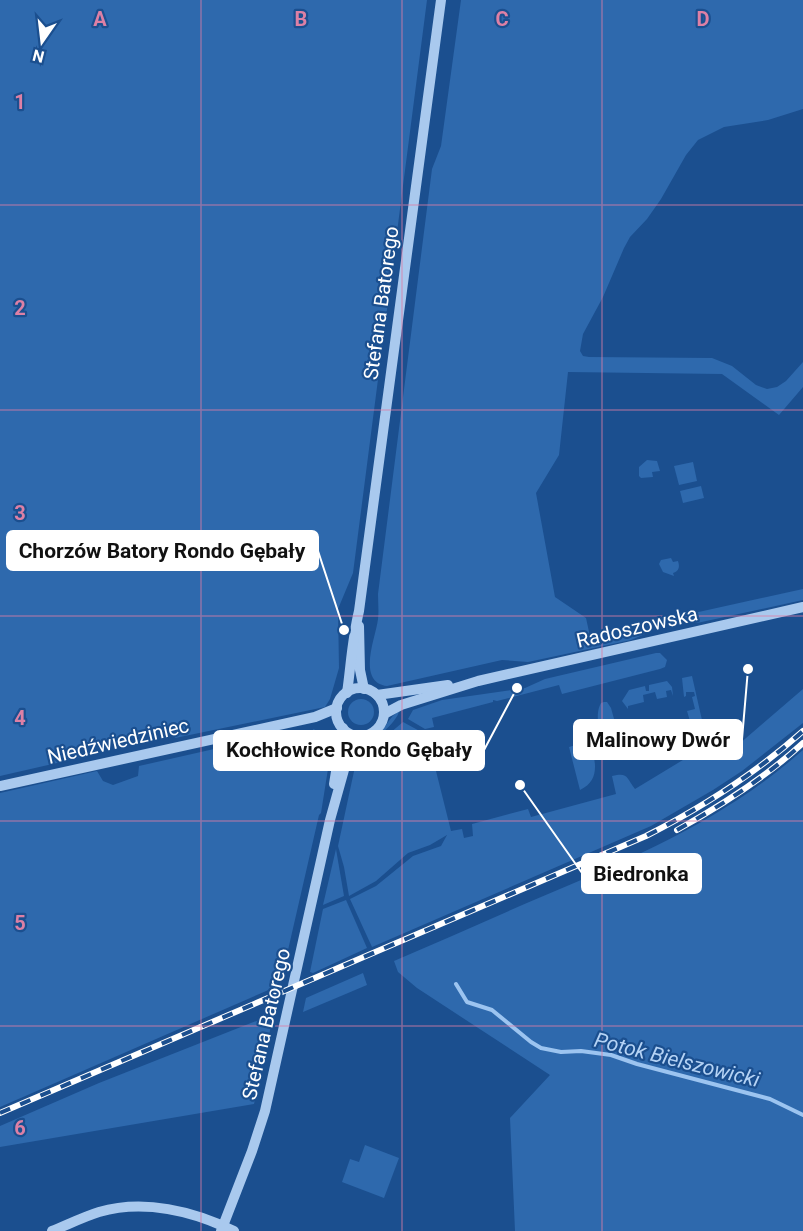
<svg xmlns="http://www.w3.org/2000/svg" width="803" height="1231" viewBox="0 0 803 1231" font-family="Roboto,sans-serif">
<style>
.green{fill:#2e69ad}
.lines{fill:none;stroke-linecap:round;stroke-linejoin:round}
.stream{stroke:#9cc4f0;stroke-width:4}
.minor{stroke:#a9c9ee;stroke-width:10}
.rail-casing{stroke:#fff;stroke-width:6}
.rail{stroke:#1b4f8f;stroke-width:4;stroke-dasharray:11;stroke-linecap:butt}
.grid{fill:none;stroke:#dd80a5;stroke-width:1.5;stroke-opacity:0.55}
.labels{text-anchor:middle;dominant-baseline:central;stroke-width:4.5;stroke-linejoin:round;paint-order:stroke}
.street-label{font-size:20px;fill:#fff;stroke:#1b4f8f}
.water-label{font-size:21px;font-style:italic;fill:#b5d3f5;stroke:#1b4f8f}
.grid-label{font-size:20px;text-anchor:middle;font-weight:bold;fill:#dd80a5;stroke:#1b4f8f;stroke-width:4.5;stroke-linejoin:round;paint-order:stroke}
.leader{fill:none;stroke:#fff;stroke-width:2}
.callout-dot{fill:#fff;stroke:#1b4f8f;stroke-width:2}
.callout{fill:#fff;stroke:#fff;stroke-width:2}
.callout-label{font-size:21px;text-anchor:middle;font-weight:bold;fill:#111}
</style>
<rect width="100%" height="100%" fill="#1b4f8f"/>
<!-- green -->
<g class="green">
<polygon points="0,0 427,0 353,573 338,609 339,668 330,699 325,707 175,738 171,730 165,731 79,750 83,757 0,776"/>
<path d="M461,0H803V109L768,120L724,127L698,140L686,155L661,199L647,219L630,237L624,248L603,297L583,334L580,351L583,356L589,357L712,358L732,366L756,385L767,389L777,387L786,381L803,362V387L779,415L722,374L568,372L559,455L536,493L555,597L586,618L591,641L650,627L645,634L631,640L528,662L502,660L387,686C356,682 376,637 378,619C379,611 378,602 378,594L432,169L441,146Z"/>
<polygon points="647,460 657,461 660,471 652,472 653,477 641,478 639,476 639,467"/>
<polygon points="693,462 697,481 679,485 674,466"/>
<polygon points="701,486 704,498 683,503 680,491"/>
<path d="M671,558L673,562L678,561C680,567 679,571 673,573L674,576L663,572L659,564L661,560Z"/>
<polygon points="803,589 803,600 697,623 676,617"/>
<polygon points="656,653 660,653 667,660 665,667 660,669 562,694 559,685 497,701 493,700 493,702 432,718 434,727 425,729 408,719 413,710 442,700 525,688 545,679"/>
<path d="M692,676L709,751H731L803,689V723L742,771L713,790L651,826L372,947L350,899L376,886L413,856L441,846L447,835L430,845L408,853L376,881L349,896L344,867L338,846L356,762L403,722L427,735L451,831L462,829L464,838L473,836L472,824L528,809L531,817L616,794L612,776C628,772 626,777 635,789L706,746L702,728H692L687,711L695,709L692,697L695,696L694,692H686V696L684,697L682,678Z"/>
<polygon points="667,681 672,687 673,696 671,690 666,691 667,697 657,699 655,692 643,695 644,702 628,706 628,709 622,701 629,690 645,686 646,691 649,691 649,685"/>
<circle cx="361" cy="712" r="13"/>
<path d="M604,702H607L611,708L621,744L619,750L606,753C602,738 593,717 601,703Z"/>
<path d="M399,711C398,722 367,748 356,747C362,740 370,739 378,734C387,727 388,718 399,711Z"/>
<path d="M313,729C321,731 330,742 331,750L321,813L319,815L280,985L0,1107V793L97,771L103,781L113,785L138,776L139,766L294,731L307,771L323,767Z"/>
<path d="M577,736H584L589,739C595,758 602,780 580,790L569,747L579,744Z"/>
<path d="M803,750V1231H515L510,1118L550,1075L417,988L398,972L394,961C443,940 492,918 541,897C636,857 725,819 803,750Z"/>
<polygon points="336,849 344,896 323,905"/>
<polygon points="346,900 367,948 313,973 310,972 323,909"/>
<polygon points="363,973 367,985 303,1012 306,998"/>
<polygon points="269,1016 267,1028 271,1026 254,1104 0,1147 0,1126 99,1083"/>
<polygon points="365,1145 399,1158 384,1198 342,1182 350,1159 359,1162"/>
</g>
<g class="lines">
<!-- stream -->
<polyline class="stream" points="456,984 467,1002 492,1010 531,1042 541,1048 561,1052 581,1051 611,1055 637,1064 770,1099 803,1115"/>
<!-- minor -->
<g class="minor">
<polyline points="359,626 360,670 364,689"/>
<circle cx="360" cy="712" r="24"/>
<path d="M347,693C351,665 352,640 359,611L441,0"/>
<polyline points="377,695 448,685"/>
<polyline points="384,714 401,705 478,681 803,607"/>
<polyline points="334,784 343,728"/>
<polyline points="0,786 315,717 337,708"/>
<path d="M52,1231C67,1225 83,1217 99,1212C144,1199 193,1211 234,1231"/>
<polyline points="221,1231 252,1151 265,1111 330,820 349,752 358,736"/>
</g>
<!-- rail casing -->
<g class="rail-casing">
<g id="rail">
<path d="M677,830C722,805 765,778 803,743"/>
<path d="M0,1113L646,836C703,807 756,773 803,731"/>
</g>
</g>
<!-- rail -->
<use href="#rail" class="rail"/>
</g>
<!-- grid -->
<path class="grid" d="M201,0V1231M402,0V1231M602,0V1231M0,205H803M0,410H803M0,616H803M0,821H803M0,1026H803"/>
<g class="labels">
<!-- street labels -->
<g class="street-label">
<text transform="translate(381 303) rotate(-82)">Stefana Batorego</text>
<text transform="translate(637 627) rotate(-13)">Radoszowska</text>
<text transform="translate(118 741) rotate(-13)">Niedźwiedziniec</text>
<text transform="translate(266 1024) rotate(-77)">Stefana Batorego</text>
</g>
<!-- water labels -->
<g class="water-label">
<text transform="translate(677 1060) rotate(14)">Potok Bielszowicki</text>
</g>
</g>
<g class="grid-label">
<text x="100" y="26">A</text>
<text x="301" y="26">B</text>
<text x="502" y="26">C</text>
<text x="703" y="26">D</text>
<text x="20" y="109">1</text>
<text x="20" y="315">2</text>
<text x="20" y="520">3</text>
<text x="20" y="725">4</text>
<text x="20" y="930">5</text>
<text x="20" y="1135">6</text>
</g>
<!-- callouts -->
<path class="leader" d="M344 630L318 551M748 669L742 739M517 688L484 750M520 785L582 873"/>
<g class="callout-dot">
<circle cx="344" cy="630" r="6"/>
<circle cx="748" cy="669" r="6"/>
<circle cx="517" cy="688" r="6"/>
<circle cx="520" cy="785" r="6"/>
</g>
<g class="callout">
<rect x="7" y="531" width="311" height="39" rx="6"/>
<rect x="574" y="720" width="168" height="39" rx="6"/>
<rect x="214" y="731" width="270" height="39" rx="6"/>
<rect x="582" y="854" width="119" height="39" rx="6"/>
</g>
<g class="callout-label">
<text x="162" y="558">Chorzów Batory Rondo Gębały</text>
<text x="658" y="747">Malinowy Dwór</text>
<text x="349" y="757">Kochłowice Rondo Gębały</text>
<text x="641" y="881">Biedronka</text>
</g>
<!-- north arrow -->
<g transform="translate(42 42) rotate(194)" stroke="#1b4f8f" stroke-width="4.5" paint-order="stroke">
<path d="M0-4.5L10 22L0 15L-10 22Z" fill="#ffffff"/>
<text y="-9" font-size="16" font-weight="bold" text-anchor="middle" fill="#ffffff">N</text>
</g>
</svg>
